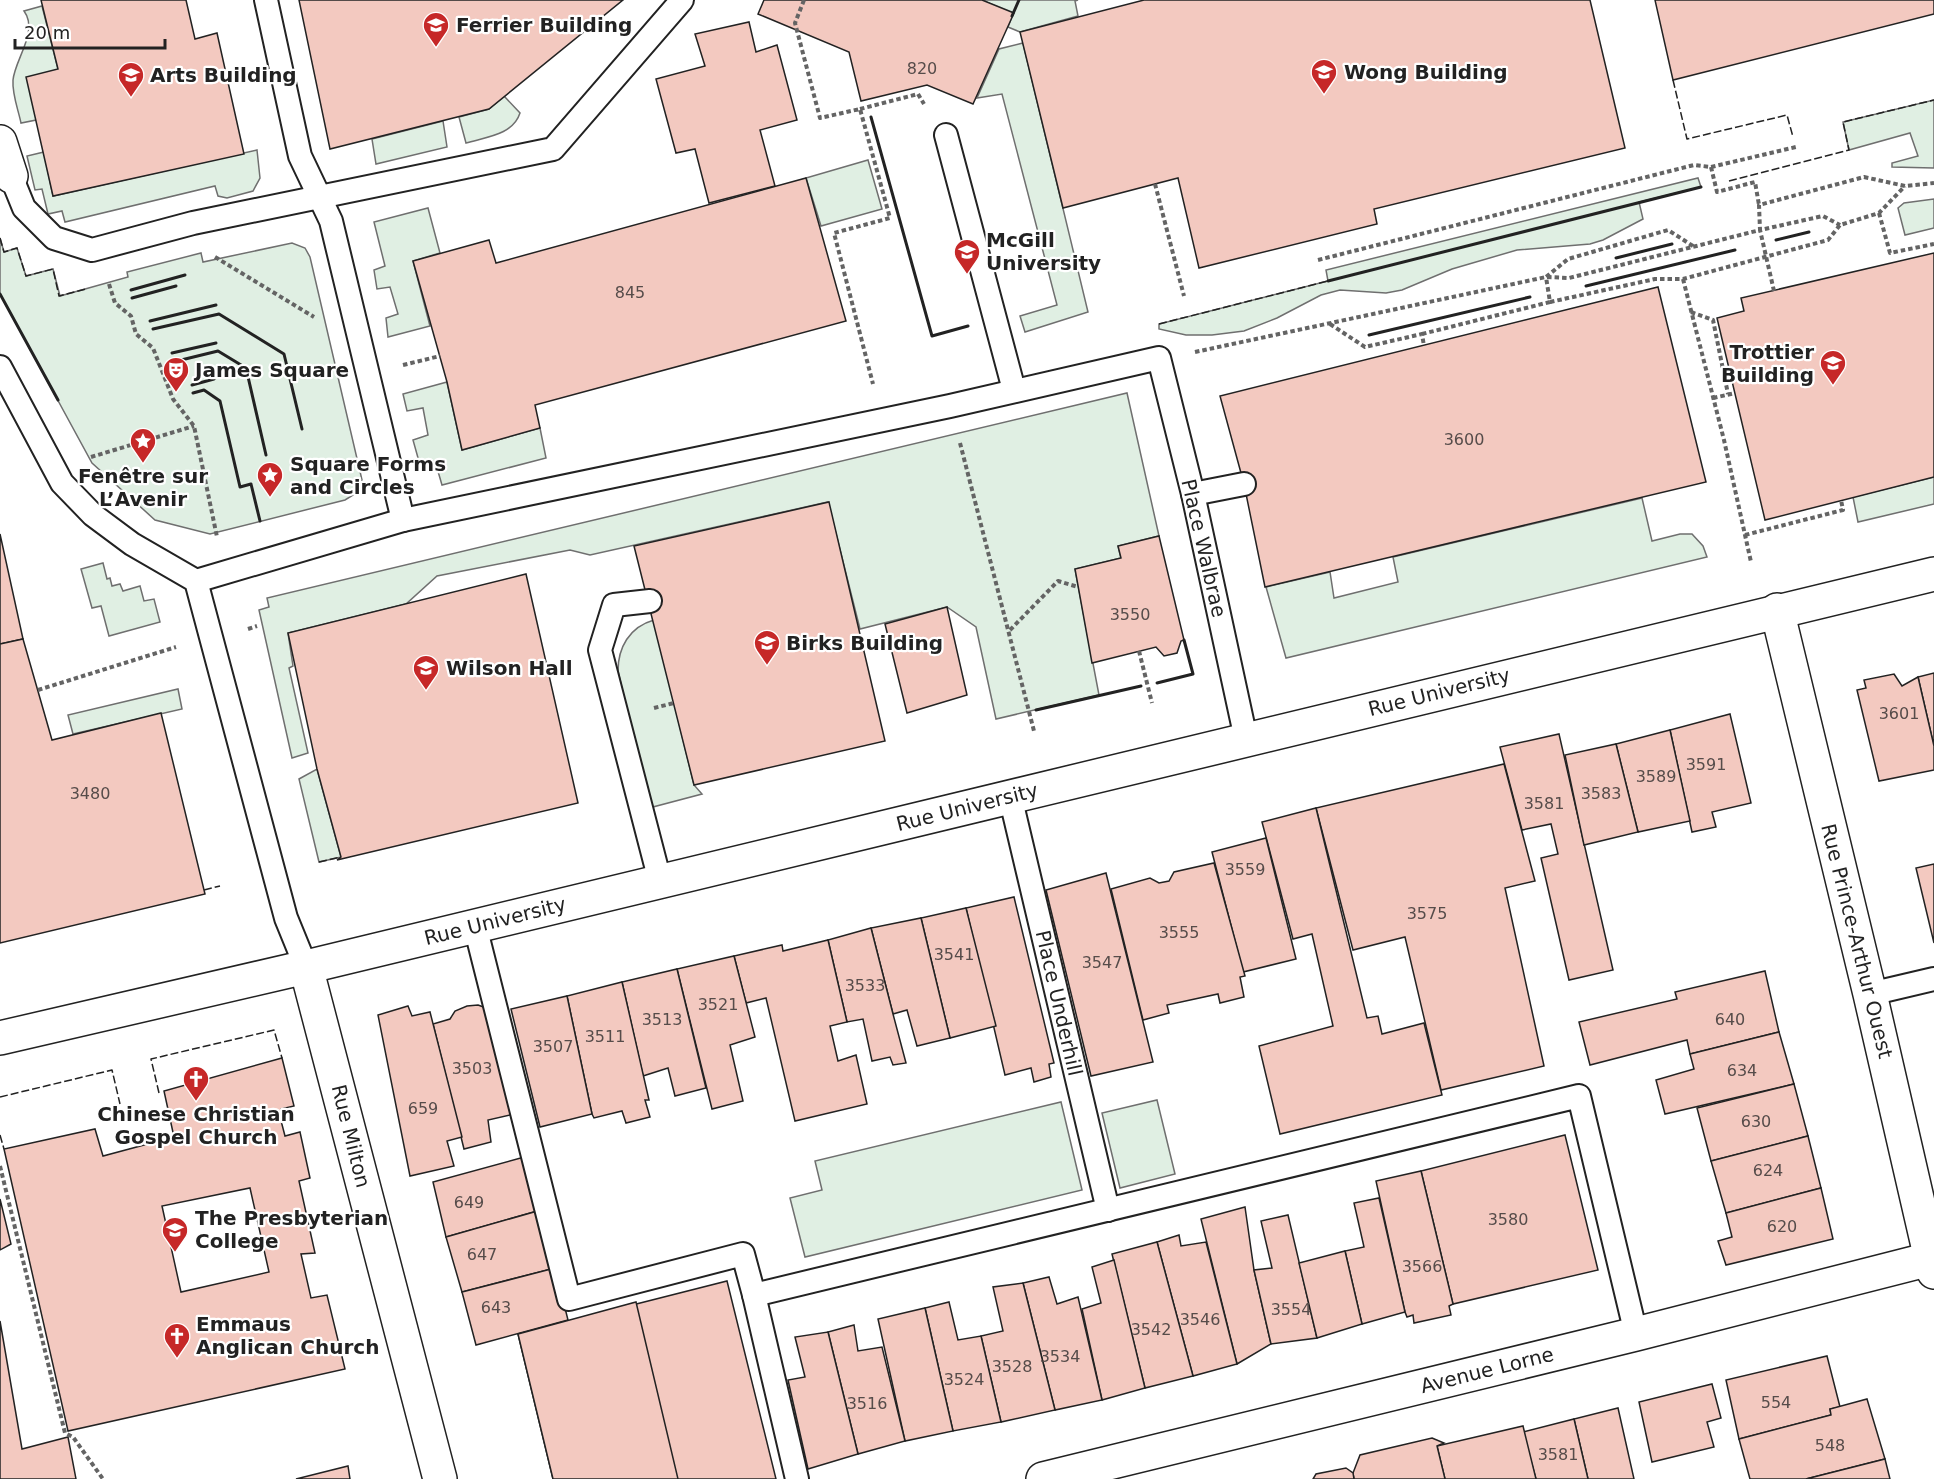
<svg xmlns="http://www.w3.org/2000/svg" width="1934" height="1479" viewBox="0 0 1934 1479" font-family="'DejaVu Sans',sans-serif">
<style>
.green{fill:#e0efe3;stroke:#6f6f6f;stroke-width:1.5}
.building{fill:#f3c9c0;stroke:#222;stroke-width:1.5;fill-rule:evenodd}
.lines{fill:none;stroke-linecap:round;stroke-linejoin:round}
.service-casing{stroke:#222;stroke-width:26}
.pedestrian-casing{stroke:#222;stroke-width:36}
.minor-casing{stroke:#222;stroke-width:36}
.tertiary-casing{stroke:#222;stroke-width:36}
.secondary-casing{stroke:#222;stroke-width:36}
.path{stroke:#646464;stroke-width:4;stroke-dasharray:4.5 3;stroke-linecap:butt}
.service{stroke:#fff;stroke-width:22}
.pedestrian{stroke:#fff;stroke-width:33}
.minor{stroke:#fff;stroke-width:33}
.tertiary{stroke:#fff;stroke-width:33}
.secondary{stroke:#fff;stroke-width:33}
.fence{stroke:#222;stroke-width:1.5;stroke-dasharray:8 3;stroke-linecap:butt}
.wall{stroke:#222;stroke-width:3}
.labels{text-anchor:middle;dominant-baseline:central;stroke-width:4.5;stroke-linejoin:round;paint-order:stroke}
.number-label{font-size:16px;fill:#564c4a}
.poi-label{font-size:20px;font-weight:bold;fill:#222;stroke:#fff;text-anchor:start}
.street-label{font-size:20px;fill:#222;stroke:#fff}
</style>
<rect width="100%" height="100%" fill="#fff"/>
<!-- green -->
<g class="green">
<polygon points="982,0 1078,0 1075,1 1078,16 1020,32 1008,27 1013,14"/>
<path d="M42,6L58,69L36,120L21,123C18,109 12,94 13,80C15,59 39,31 24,11Z"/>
<polygon points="1023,43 1088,312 1025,332 1020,316 1057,305 1002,94 977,98 999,49"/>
<path d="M504,96L520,113C513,135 486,137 466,143L459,117L489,109Z"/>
<polygon points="1934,100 1934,168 1892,167 1892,163 1918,156 1910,133 1849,150 1843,122"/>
<polygon points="443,121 447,147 376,164 372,139"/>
<polygon points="257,150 260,178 253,191 227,198 218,196 215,186 65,222 62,211 48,214 42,189 35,190 27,156 44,152 53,196"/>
<polygon points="868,160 882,209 821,226 806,178"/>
<polygon points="1698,178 1701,187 1639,202 1643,219 1603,240 1590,244 1517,250 1452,269 1402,290 1386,293 1340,290 1321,295 1277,318 1244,331 1212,335 1186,335 1159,329 1159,324 1328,281 1326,270"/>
<polygon points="1934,199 1934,228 1905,235 1898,208 1904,203"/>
<polygon points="428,208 440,253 413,261 430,326 388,337 386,318 398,314 390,287 377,289 374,270 385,266 374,222"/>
<polygon points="0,238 4,252 17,248 26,276 53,269 60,296 128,277 127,272 201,253 203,262 292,243 305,248 310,257 362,480 358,492 345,500 210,534 155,520 92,463 0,294"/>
<polygon points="447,382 462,450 540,428 546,458 442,485 435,461 420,465 413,440 428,435 423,408 407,411 403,394"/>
<polygon points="1127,393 1159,536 1118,546 1121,558 1075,569 1099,695 996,719 976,627 947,607 860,629 828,502 590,555 570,550 437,576 406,604 288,633 293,666 289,668 308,753 292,758 259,610 269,607 267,598"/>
<polygon points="1934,477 1934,504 1858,522 1853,497"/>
<polygon points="1642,498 1652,541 1680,534 1692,534 1703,546 1707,557 1286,658 1266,587 1330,572 1334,598 1398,582 1393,557"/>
<polygon points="103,563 107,579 110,578 112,586 120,584 123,591 140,586 144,601 154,599 160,622 109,636 101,606 92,608 81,569"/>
<path d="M654,620L694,785L702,794L649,808L618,671C618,648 629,627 654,620Z"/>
<polygon points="178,689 182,709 73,734 68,715"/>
<polygon points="317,769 341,857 319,862 299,779"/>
<polygon points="1157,1100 1175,1174 1120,1188 1102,1113"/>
<polygon points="1061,1102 1082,1190 805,1257 790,1198 822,1190 815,1161"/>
</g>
<!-- building -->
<g class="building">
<polygon points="41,0 186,0 195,39 217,33 244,154 53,196 26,77 58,69"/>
<polygon points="299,0 623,0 489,109 330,149"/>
<polygon points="764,0 982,0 1014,13 973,104 927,85 861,101 849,52 758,14"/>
<polygon points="1144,0 1590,0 1625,148 1374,209 1377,224 1199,268 1178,178 1063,208 1020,32"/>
<polygon points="1655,0 1934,0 1934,14 1673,80"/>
<polygon points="749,22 756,52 777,45 797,120 760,130 775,186 709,203 695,149 676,153 656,79 705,66 695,34"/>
<polygon points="806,178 846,321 535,405 540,428 462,450 447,382 413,261 489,240 496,263"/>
<polygon points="1934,253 1934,477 1765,520 1717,318 1744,311 1741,298"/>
<polygon points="1658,287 1706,482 1265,587 1244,484 1220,396"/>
<polygon points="829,502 885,741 694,785 634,546"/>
<polygon points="0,534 23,639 0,644"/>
<polygon points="1159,536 1184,640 1181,641 1177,653 1164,656 1156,647 1092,663 1075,569 1121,558 1118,546"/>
<polygon points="526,574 578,803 337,860 341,857 317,769 288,633"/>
<polygon points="947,607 967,695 907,713 885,624"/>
<polygon points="23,639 52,740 161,713 205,894 0,943 0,644"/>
<polygon points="1934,673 1934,746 1918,677"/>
<polygon points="1894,674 1902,686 1918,677 1934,746 1934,770 1879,781 1857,690 1866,688 1864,680"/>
<polygon points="1730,714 1751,803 1712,812 1716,827 1692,832 1670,730"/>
<polygon points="1670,730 1690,821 1638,832 1616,744"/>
<polygon points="1559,734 1613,970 1569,980 1541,858 1558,854 1551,824 1522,830 1500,747"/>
<polygon points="1616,744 1638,832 1584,845 1565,755"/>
<polygon points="1504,764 1535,881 1505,888 1544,1066 1441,1090 1405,937 1353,950 1316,808"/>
<polygon points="1316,808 1367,1018 1378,1016 1382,1034 1424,1023 1442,1095 1280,1134 1259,1046 1333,1026 1312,934 1293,939 1262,822"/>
<polygon points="1266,838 1296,959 1243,972 1212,852"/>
<polygon points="1214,863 1245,976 1240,977 1244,997 1220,1003 1218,994 1167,1005 1169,1013 1143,1020 1111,889 1150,878 1159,883 1169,881 1174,872"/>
<polygon points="1934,864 1934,943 1916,868"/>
<polygon points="1106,873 1153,1062 1091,1076 1046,890"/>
<polygon points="1014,897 1054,1063 1049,1064 1051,1077 1034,1082 1031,1068 1005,1075 966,908"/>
<polygon points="966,908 996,1026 950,1038 921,918"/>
<polygon points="921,918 950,1038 917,1046 907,1010 893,1014 871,928"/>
<polygon points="871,928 893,1014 906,1063 893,1065 890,1057 872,1061 863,1019 847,1022 828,940"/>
<polygon points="828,940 847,1022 830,1026 838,1061 856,1055 867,1104 795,1121 766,998 746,1003 734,956 782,945 783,951"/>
<polygon points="734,956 755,1037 730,1045 743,1101 712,1109 677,969"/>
<polygon points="677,969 706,1088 675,1096 668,1068 643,1076 622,982"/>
<polygon points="1765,971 1779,1032 1690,1054 1687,1040 1590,1065 1579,1022 1677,999 1675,992"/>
<polygon points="622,982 649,1100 645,1100 650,1117 626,1123 622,1111 594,1118 592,1114 567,996"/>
<polygon points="567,996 592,1114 540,1127 511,1009"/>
<polygon points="478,1005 489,1009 514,1114 488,1120 491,1142 464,1149 433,1024 450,1019 455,1011 467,1006"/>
<polygon points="408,1006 412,1016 430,1012 462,1137 447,1141 454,1166 410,1176 378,1015"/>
<polygon points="1779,1032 1794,1084 1665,1114 1656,1080 1694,1069 1690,1054"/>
<path d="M282,1058L294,1106L281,1109L282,1112L279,1113L285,1136L300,1132L310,1178L299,1181L315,1253L301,1254L311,1298L327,1295L345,1369L68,1431L4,1149L95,1129L103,1156L174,1137L164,1091ZM250,1188L269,1272L181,1292L162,1206Z"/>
<polygon points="1794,1084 1808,1136 1711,1161 1697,1108"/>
<polygon points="1565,1135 1598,1270 1453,1304 1421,1171"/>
<polygon points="1808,1136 1821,1188 1726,1213 1711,1161"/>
<polygon points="528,1156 541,1210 446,1237 433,1182"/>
<polygon points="1421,1171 1453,1304 1449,1306 1451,1315 1414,1323 1413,1315 1407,1317 1405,1312 1376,1181"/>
<polygon points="1821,1188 1833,1239 1726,1265 1718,1241 1732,1237 1726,1213"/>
<polygon points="1379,1198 1405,1312 1362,1324 1345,1251 1364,1247 1354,1203"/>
<polygon points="0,1199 11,1244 0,1250"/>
<polygon points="1245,1207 1254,1270 1271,1344 1237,1364 1201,1219"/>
<polygon points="541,1210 555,1268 462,1292 446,1237"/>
<polygon points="1288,1215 1317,1338 1271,1344 1254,1270 1272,1268 1261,1221"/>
<polygon points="1179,1235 1181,1246 1206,1242 1237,1364 1193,1376 1157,1242"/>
<polygon points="1157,1242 1193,1376 1145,1388 1112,1254"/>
<polygon points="1345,1251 1362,1324 1317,1338 1299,1263"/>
<polygon points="1114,1260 1145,1388 1102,1400 1082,1309 1101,1303 1092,1267"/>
<polygon points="555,1268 568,1320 476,1345 462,1292"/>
<polygon points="1049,1277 1057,1304 1078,1297 1102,1400 1055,1410 1023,1283"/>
<polygon points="727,1281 776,1479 553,1479 518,1334"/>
<polygon points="1023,1283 1055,1410 1001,1422 981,1336 1003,1331 993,1287"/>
<polygon points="636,1302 678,1479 553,1479 518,1334"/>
<polygon points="949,1302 958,1340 981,1336 1001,1422 953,1431 925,1308"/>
<polygon points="925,1308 953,1431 905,1441 878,1319"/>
<polygon points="0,1321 22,1449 68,1437 76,1479 0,1479"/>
<polygon points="854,1325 858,1351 882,1347 905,1441 858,1454 828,1332"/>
<polygon points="828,1332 858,1454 808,1469 788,1380 805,1377 795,1337"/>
<polygon points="1827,1356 1840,1407 1830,1409 1831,1415 1739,1439 1726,1380"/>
<polygon points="1712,1384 1721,1418 1707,1422 1714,1447 1652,1462 1639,1402"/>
<polygon points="1867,1399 1885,1459 1806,1479 1750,1479 1739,1439 1831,1415 1830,1409"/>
<polygon points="1618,1408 1634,1479 1588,1479 1574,1419"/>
<polygon points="1574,1419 1588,1479 1536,1479 1523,1432"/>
<polygon points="1523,1426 1536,1479 1445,1479 1437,1446"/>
<polygon points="1432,1438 1444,1443 1437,1446 1445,1479 1354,1479 1353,1473 1360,1455"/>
<polygon points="1885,1459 1890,1479 1806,1479"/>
<polygon points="348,1466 350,1479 296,1479"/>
<polygon points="1346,1468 1353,1473 1354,1479 1313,1479 1316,1474"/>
</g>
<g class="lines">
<!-- service casing -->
<g class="service-casing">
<g id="service">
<polyline points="266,0 300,156 331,221 403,520"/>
<polyline points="946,135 1014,390"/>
<polyline points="11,176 24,208 54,238 92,250 193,223 553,149 682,0"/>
<polyline points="0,367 62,483 93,515 132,544 196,581 286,918 306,967"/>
<polyline points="1193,494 1244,484"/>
<polyline points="196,581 403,520 950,406 1159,358 1193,494 1246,739"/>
<polyline points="650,601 614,605 600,650 660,881"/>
<polyline points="1010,796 1108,1210"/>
<polyline points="475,926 569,1299 743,1254 754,1295"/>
<polyline points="1870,994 1934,979"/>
<polyline points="797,1479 754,1295 1579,1096 1636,1334"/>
</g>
</g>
<!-- pedestrian casing -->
<g class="pedestrian-casing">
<polyline id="pedestrian" points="0,142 11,176"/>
</g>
<!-- minor casing -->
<g class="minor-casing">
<g id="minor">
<polyline points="306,967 440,1479"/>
<polyline points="1043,1479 1636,1334 1934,1258"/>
</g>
</g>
<!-- tertiary casing -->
<g class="tertiary-casing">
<polyline id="tertiary" points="1777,610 1870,994 1934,1272"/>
</g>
<!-- secondary casing -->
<g class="secondary-casing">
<polyline id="secondary" points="0,1038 306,967 1934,574"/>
</g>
<!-- path -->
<g class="path">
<polyline points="804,0 795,23 820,118 860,109 890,218 834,233 873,384"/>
<polyline points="860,109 918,94 924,104"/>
<polyline points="1711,167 1717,192 1755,182 1759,205"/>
<polyline points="1155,184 1184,296"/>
<polyline points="1879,213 1890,253 1934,244"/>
<polyline points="215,257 314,317"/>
<polyline points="1318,260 1694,165 1711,167 1796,147"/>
<polyline points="1683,279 1724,440 1751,562"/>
<polyline points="109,284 115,303 131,316 136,334 153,348 173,399 194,426 217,537"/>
<polyline points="1774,291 1760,230 1823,216 1840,225"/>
<polyline points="1550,302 1655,279 1683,279 1828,240 1840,225 1879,213 1905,186"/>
<polyline points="1691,312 1713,320 1728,394"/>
<polyline points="1330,324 1365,347 1422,334 1424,346"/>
<polyline points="1422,334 1550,302 1546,277 1568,259 1668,230 1693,246"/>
<polyline points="1195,352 1546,277 1569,278 1760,230 1759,205 1864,177 1905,186 1934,183"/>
<polyline points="403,365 440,356"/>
<polyline points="1713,398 1735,393"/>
<polyline points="960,443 1034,731"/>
<polyline points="91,457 194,426"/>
<polyline points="1745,535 1843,510 1841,500"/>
<polyline points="248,629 257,626"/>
<polyline points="1010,630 1058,581 1078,587"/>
<polyline points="1139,651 1152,703"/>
<polyline points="38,690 176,647"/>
<polyline points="654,708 674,703"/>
<polyline points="0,1166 65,1433 73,1437 103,1479"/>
</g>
<!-- service -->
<use href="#service" class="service"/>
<!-- pedestrian -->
<use href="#pedestrian" class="pedestrian"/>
<!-- minor -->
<use href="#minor" class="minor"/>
<!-- tertiary -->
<use href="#tertiary" class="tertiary"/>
<!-- secondary -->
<use href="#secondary" class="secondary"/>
<!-- fence -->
<g class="fence">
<polyline points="1673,80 1687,139 1787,115 1793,137"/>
<polyline points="1729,181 1849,150 1843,122 1934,100"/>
<polyline points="0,238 4,252 17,248 26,276 53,269 59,296 86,289"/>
<polyline points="1159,324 1328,281"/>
<polyline points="319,862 341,857"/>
<polyline points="204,890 220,886"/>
<polyline points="159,1093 151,1059 274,1030 282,1058"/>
<polyline points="0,1097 112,1070 120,1104"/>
<polyline points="0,1135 4,1149"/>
</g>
<!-- wall -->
<g class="wall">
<polyline points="1012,16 1019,0"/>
<polyline points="871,117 932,336 968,326"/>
<polyline points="1776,240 1809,232"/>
<polyline points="1616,258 1672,244"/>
<polyline points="1328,281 1701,187"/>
<polyline points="1586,286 1735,250"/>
<polyline points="131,290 185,275"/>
<polyline points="0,294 58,400"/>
<polyline points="132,298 176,286"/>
<polyline points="150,321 216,305"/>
<polyline points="153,329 219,314 284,354 302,429"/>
<polyline points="1369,335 1530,297"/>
<polyline points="172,353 216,343"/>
<polyline points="173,362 218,351 246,368 266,455"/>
<polyline points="192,385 214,379"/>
<polyline points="193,393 204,390 220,401 240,487 251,484 260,521"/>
<polyline points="1157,683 1193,674 1184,640"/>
<polyline points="1036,710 1141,686"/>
</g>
</g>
<!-- icons -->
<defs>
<g id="university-pin" transform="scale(1.35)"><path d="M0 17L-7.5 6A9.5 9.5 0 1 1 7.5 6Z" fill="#c62828" stroke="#fff"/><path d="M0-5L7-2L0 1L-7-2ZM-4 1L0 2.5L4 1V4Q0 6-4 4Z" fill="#fff"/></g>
<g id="theatre-pin" transform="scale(1.35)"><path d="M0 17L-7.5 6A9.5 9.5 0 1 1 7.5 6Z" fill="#c62828" stroke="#fff"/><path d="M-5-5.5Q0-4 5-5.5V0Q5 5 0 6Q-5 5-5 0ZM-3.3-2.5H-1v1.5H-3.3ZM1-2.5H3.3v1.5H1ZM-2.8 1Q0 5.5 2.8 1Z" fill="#fff"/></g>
<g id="sight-pin" transform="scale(1.35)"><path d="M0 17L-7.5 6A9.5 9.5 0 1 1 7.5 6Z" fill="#c62828" stroke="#fff"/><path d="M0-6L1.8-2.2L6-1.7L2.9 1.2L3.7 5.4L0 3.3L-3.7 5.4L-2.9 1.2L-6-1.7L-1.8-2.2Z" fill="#fff"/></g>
<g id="church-pin" transform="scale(1.35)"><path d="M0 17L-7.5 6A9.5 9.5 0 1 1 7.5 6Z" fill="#c62828" stroke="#fff"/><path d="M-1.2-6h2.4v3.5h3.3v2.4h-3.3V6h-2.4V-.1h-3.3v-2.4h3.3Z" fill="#fff"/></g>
</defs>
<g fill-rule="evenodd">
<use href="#university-pin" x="436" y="25"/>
<use href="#university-pin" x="1324" y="72"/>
<use href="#university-pin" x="131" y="75"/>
<use href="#university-pin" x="967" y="252"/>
<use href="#university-pin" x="1833" y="363"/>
<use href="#theatre-pin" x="176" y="370"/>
<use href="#sight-pin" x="143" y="441"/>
<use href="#sight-pin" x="270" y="475"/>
<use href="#university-pin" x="767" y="643"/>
<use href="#university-pin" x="426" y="668"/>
<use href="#church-pin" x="196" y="1079"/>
<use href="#university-pin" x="175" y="1230"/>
<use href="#church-pin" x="177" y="1336"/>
</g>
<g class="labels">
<!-- number labels -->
<g class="number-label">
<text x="922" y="68">820</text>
<text x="630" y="292">845</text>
<text x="1464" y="439">3600</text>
<text x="1130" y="614">3550</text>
<text x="1899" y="713">3601</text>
<text x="1706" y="764">3591</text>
<text x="1656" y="776">3589</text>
<text x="90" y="793">3480</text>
<text x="1601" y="793">3583</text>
<text x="1544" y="803">3581</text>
<text x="1245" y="869">3559</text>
<text x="1427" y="913">3575</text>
<text x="1179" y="932">3555</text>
<text x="954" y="954">3541</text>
<text x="1102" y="962">3547</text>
<text x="865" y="985">3533</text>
<text x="718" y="1004">3521</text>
<text x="662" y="1019">3513</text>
<text x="1730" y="1019">640</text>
<text x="605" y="1036">3511</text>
<text x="553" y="1046">3507</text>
<text x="472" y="1068">3503</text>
<text x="1742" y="1070">634</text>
<text x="423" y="1108">659</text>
<text x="1756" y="1121">630</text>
<text x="1768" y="1170">624</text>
<text x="469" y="1202">649</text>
<text x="1508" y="1219">3580</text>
<text x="1782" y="1226">620</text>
<text x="482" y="1254">647</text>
<text x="1422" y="1266">3566</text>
<text x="496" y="1307">643</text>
<text x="1291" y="1309">3554</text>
<text x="1200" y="1319">3546</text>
<text x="1151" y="1329">3542</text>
<text x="1060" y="1356">3534</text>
<text x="1012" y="1366">3528</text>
<text x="964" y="1379">3524</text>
<text x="1776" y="1402">554</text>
<text x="867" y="1403">3516</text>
<text x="1830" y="1445">548</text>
<text x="1558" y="1454">3581</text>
</g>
<!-- poi labels -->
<g class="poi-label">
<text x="456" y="25">Ferrier Building</text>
<text x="1344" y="72">Wong Building</text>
<text x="150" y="75">Arts Building</text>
<text x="986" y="240">McGill<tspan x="986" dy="23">University</tspan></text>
<text x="1814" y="352" text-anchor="end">Trottier<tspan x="1814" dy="23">Building</tspan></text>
<text x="195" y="370">James Square</text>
<text x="290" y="464">Square Forms<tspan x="290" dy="23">and Circles</tspan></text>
<text x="143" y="476" text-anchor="middle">Fenêtre sur<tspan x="143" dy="23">L’Avenir</tspan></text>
<text x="786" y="643">Birks Building</text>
<text x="446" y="668">Wilson Hall</text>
<text x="196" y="1114" text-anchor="middle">Chinese Christian<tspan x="196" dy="23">Gospel Church</tspan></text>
<text x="195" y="1218">The Presbyterian<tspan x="195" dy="23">College</tspan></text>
<text x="196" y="1324">Emmaus<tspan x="196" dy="23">Anglican Church</tspan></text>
</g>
<!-- street labels -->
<g class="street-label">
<text transform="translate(1204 548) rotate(77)">Place Walbrae</text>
<text transform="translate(1439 692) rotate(-14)">Rue University</text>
<text transform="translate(967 807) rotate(-14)">Rue University</text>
<text transform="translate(495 921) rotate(-14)">Rue University</text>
<text transform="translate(1857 941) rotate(76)">Rue Prince-Arthur Ouest</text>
<text transform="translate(1059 1003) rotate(77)">Place Underhill</text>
<text transform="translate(351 1136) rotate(76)">Rue Milton</text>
<text transform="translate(1487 1370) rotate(-14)">Avenue Lorne</text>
</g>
</g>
<!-- scale -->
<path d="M15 39v9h150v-9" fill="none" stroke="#222222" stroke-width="3"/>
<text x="24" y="39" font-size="18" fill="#222222" stroke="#ffffff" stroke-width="4.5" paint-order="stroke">20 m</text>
</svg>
